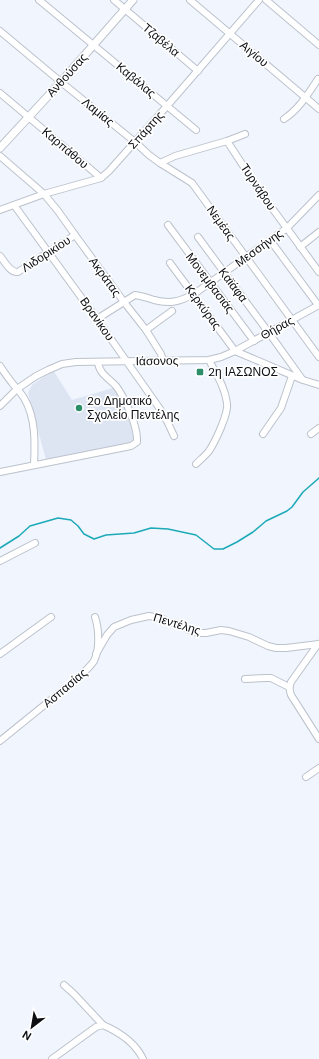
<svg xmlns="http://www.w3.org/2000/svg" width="319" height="1059" viewBox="0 0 319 1059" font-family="'DM Sans',sans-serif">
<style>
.built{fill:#dde5f3}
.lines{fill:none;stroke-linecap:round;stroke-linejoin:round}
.stream{stroke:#1daab8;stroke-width:1.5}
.minor-casing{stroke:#bcc2cc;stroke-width:8}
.tertiary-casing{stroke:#bcc2cc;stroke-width:9}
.minor{stroke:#fff;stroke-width:6}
.tertiary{stroke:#fff;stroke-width:7}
.poi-dot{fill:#2b8e68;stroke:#fff;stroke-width:1.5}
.labels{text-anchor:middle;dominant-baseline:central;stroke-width:3.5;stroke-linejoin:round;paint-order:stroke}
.street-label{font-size:12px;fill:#0c0e12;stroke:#fff}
.poi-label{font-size:12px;fill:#0c0e12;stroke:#fff;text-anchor:start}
</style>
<rect width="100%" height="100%" fill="#f0f5fe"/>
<!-- built -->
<polygon class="built" points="53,370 72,400 113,388 122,399 130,416 136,444 46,460 28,393 32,385"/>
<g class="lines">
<!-- stream -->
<polyline class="stream" points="0,548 19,536 30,526 58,518 71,520 78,526 84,534 94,539 106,535 134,533 151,528 168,529 196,535 214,549 223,549 237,542 253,532 266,521 287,511 292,507 303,492 319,478"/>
<!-- minor casing -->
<g class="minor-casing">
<g id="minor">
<polyline points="39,0 196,130"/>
<polyline points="114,0 198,71"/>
<polyline points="190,0 319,109"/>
<polyline points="266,0 319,45"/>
<polyline points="0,31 61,82 135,142 149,155 160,163 192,183 319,357"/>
<polyline points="0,93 101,178"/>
<path d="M284,119C299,109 308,94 318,79"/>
<polyline points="227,141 261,193 319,272"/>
<polyline points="0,156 44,194 58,211 75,235 124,302 146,330 161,354 163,360"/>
<polyline points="160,163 175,156 227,141 245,134"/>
<polyline points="14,205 97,319 160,409 168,423 174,436"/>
<polyline points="0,210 44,194 101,178 109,171 167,106 259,0"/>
<polyline points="168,225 254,341"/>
<polyline points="198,237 269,333 302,379"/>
<polyline points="270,240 318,305"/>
<polyline points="300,247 319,232"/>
<path d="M0,256C5,262 10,273 18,272L75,235"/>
<polyline points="170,263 235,351 303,380 319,385"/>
<path d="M97,319L135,295C142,296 148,298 154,300C170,304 179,302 194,294L287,228L319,195"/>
<polyline points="146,330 172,311"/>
<path d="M0,366C4,372 8,378 13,384C17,389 21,393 24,398C36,418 35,443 34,465"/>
<polyline points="0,406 17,389 36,376 48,370 62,364 76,362 209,360 221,357 235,351 319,305"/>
<polyline points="263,434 281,408 292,376"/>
<polyline points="311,434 319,428"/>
<path d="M196,464C200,460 205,456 209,451C215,442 229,413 227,403C225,387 216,374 209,360"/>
<path d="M0,472L131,446L137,442C138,426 125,398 116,386C109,378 99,374 98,362"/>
<polyline points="0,561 35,543"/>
<path d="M318,644L291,682C289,687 289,690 291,695L319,739"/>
<polyline points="0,654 51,617"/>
<polyline points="96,654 107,635 114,627 131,620 149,616 161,618 167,621 180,625 193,632 198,633 206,633 221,630 229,631 249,637 268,646 276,648 286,648 319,644"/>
<polyline points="245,679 266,678 271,678 289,687"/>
<path d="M0,741L79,677C84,672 90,667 94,661C100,649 99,629 95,617"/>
<polyline points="306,777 319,768"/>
<polyline points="64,985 74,994 103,1025"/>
<path d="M52,1059L96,1027L103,1025C119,1032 135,1042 143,1059"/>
</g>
</g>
<!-- tertiary casing -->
<g class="tertiary-casing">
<polyline id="tertiary" points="0,148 61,82 133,0"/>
</g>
<!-- minor -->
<use href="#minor" class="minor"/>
<!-- tertiary -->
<use href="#tertiary" class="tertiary"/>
</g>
<!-- markers -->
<g class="poi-dot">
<rect x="196" y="368" width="8" height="8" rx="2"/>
<circle cx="79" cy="408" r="4"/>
</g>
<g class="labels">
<!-- street labels -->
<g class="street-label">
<text transform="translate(161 40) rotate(40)">Τζαβέλα</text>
<text transform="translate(254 54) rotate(40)">Αιγίου</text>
<text transform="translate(67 75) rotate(-48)">Ανθούσας</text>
<text transform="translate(136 80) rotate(40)">Καβάλας</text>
<text transform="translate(98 112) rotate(39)">Λαμίας</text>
<text transform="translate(146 130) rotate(-48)">Σπάρτης</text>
<text transform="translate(65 148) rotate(40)">Καρπάθου</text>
<text transform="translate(258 187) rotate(56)">Τυρνάβου</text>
<text transform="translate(221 223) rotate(54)">Νεμέας</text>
<text transform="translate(259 248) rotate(-36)">Μεσσήνης</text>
<text transform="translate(46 254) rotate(-33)">Λιδορικίου</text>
<text transform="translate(105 277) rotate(54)">Ακράτας</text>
<text transform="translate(210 283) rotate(53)">Μονεμβασιάς</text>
<text transform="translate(233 285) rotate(53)">Καϊάφα</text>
<text transform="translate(203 307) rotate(54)">Κερκύρας</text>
<text transform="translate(97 319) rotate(55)">Βρανίκου</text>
<text transform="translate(277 328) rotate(-29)">Θήρας</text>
<text transform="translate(157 361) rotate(-1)">Ιάσονος</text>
<text transform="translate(177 624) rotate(17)">Πεντέλης</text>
<text transform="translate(65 688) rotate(-40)">Ασπασίας</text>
</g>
<!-- poi labels -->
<g class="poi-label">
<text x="208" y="372">2η ΙΑΣΩΝΟΣ</text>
<text x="87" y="401">2ο Δημοτικό<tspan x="87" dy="14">Σχολείο Πεντέλης</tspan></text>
</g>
</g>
<!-- north arrow -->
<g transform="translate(32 1027) rotate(211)" stroke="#ffffff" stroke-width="3" paint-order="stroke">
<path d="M0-3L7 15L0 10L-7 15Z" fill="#0c0e12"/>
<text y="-6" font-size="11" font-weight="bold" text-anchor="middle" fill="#0c0e12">N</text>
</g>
</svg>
